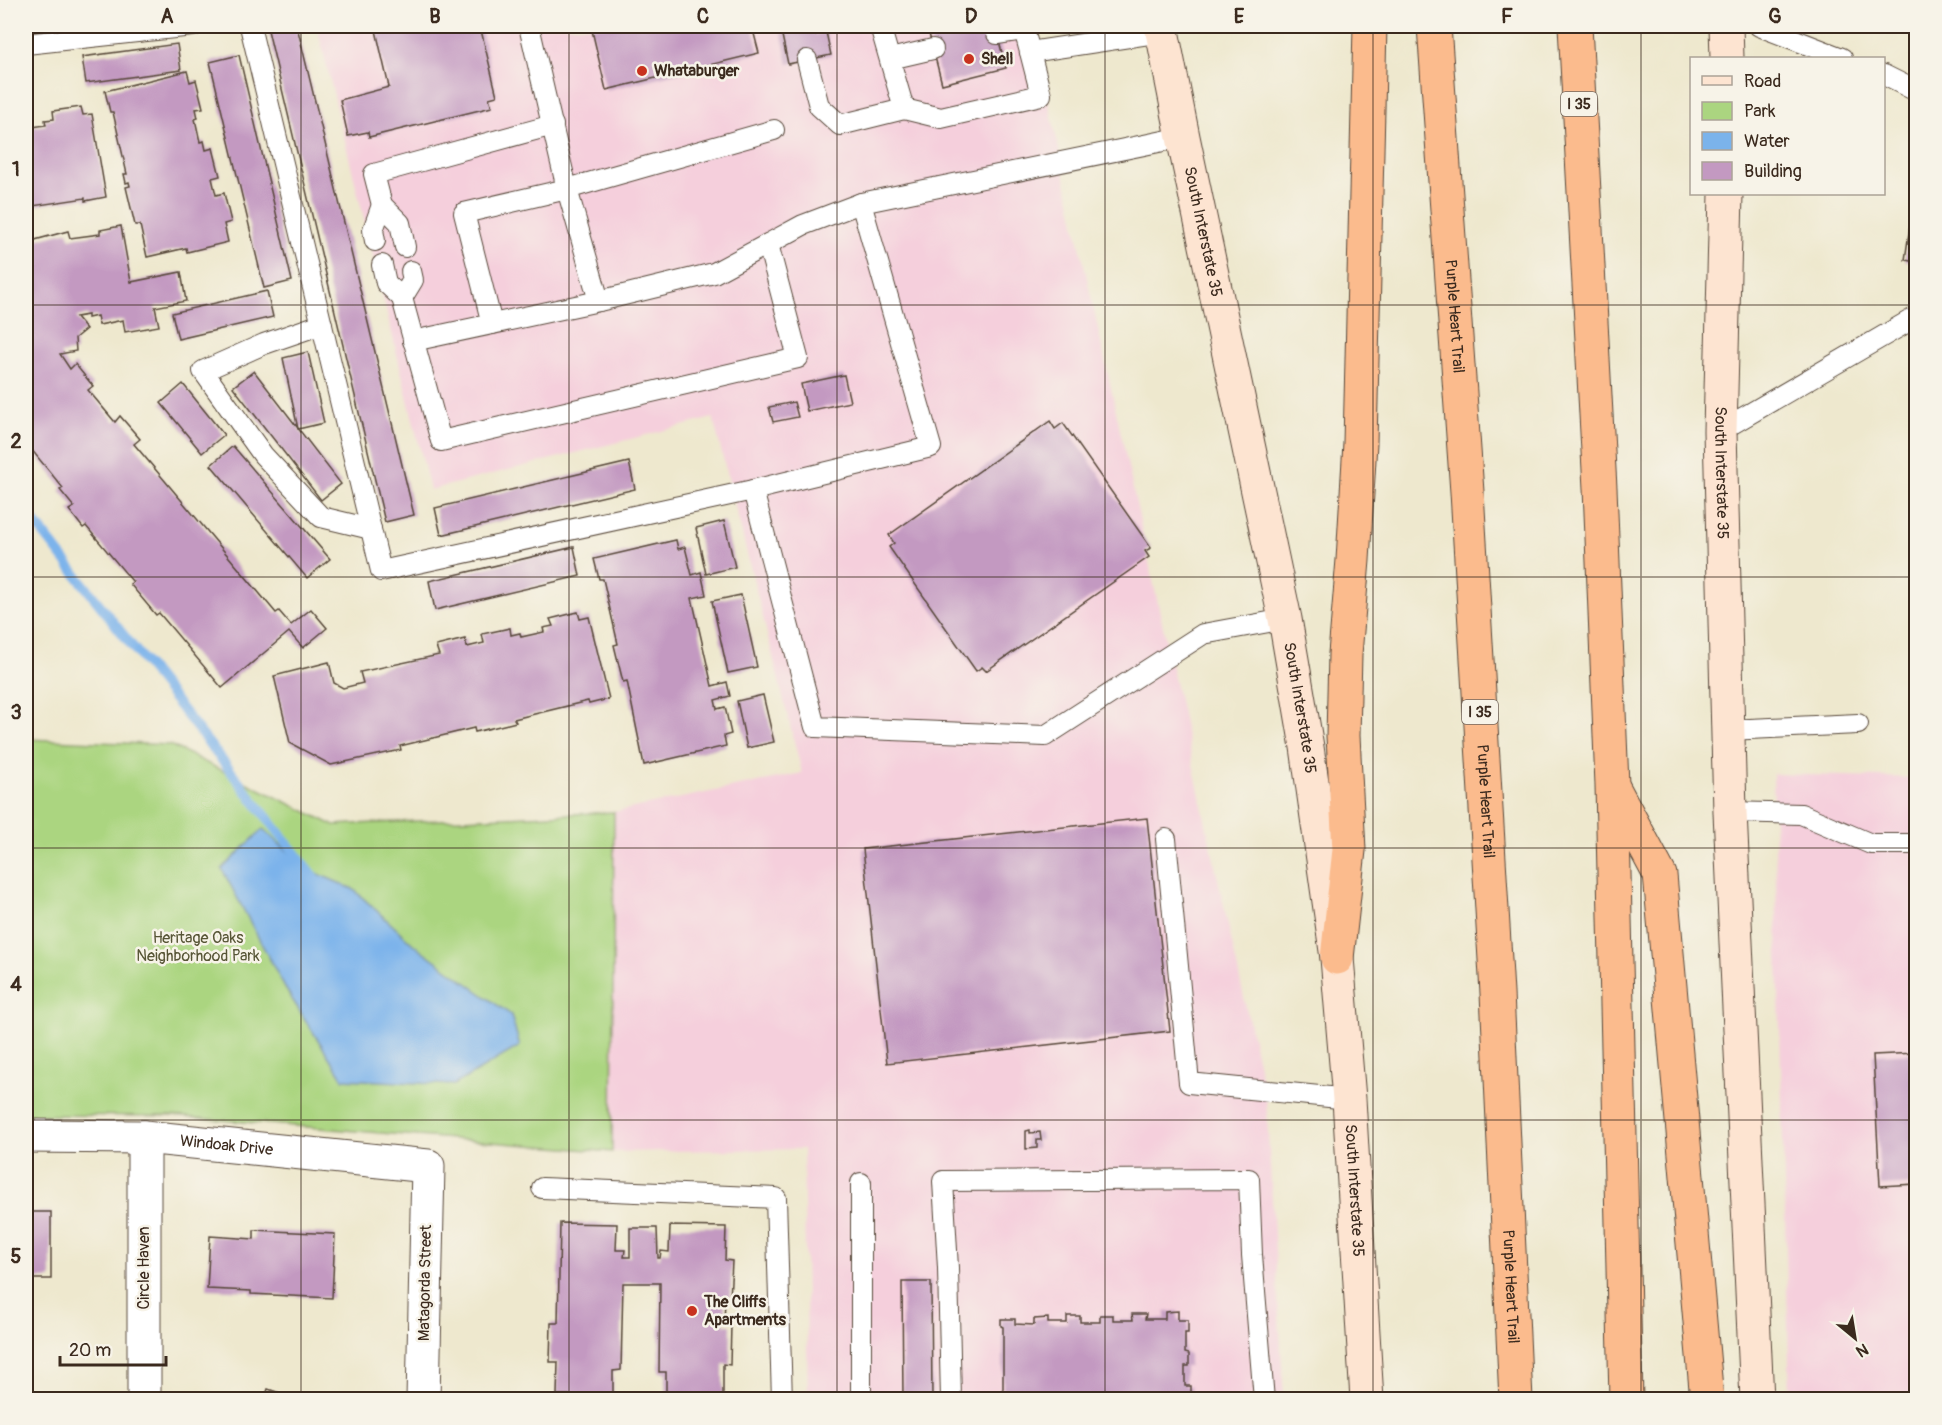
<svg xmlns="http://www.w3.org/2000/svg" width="1942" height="1425" viewBox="0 0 1942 1425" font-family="Pangolin,sans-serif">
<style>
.built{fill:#f5cfdc}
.green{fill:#abd580;stroke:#73804f;stroke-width:1.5}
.water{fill:#7bb3eb;stroke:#5b6e84;stroke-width:1.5}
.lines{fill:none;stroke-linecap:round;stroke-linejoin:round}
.stream{stroke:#7bb3eb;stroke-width:10}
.building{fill:#c399c1}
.lane-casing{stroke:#564638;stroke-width:22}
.street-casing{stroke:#564638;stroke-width:35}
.secondary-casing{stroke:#564638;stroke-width:35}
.highway-casing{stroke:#564638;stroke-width:35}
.lane{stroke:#fff;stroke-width:20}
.street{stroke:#fff;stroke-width:33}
.secondary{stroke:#fde4d1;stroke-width:33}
.highway{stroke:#fbbb8d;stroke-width:33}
.grid{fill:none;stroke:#3b2a1e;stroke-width:1.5;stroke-opacity:0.55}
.poi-dot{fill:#c8321e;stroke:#f7f3e8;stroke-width:2}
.labels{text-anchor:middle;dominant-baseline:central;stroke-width:5;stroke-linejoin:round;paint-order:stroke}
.shield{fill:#f7f3e8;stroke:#73665b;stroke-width:1.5}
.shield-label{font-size:15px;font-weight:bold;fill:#3b2a1e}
.poi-label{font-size:16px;font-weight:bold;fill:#3b2a1e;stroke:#f7f3e8;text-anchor:start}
.street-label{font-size:16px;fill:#3b2a1e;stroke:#f7f3e8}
.park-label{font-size:16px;fill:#575536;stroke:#f7f3e8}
.neatline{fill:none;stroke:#3b2a1e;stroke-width:2}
.grid-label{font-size:20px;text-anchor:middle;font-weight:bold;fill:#3b2a1e}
</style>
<rect width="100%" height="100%" fill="#f7f3e8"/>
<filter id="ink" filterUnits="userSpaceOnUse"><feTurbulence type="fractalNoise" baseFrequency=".0167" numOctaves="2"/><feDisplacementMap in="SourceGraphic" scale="12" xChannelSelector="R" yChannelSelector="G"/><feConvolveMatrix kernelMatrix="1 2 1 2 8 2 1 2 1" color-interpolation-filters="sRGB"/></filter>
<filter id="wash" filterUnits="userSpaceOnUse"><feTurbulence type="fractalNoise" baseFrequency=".008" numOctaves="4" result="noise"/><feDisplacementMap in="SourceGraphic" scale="24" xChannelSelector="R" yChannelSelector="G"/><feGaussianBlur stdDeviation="1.35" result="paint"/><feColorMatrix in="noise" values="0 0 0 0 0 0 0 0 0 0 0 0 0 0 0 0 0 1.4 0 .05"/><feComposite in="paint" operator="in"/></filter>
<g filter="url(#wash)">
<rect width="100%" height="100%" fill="#eee8ce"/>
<!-- built -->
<g class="built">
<polygon points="317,26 1032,26 1266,1099 1284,1399 808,1399 803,1149 612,1152 614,812 802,773 713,418 430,490"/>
<polygon points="1773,774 1916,778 1916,1399 1790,1399"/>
</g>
<!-- green -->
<polygon class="green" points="26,739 170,745 333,825 614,812 612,1152 172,1116 26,1115"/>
<!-- water -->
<polygon class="water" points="263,829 309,870 353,889 413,944 511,1015 520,1046 454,1085 343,1079 285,988 222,869"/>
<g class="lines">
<!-- stream -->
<polyline class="stream" points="26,511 317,881"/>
</g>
<g id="blocks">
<!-- building -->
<g class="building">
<polygon points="267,26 297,26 414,515 385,522"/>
<polygon points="375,26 480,26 497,96 489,98 492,107 369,137 368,132 348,136 340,100 389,87"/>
<polygon points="591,26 752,26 759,53 606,90"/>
<polygon points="780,26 812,26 814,35 826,32 831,55 788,64"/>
<polygon points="927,26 995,26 1006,68 942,84"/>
<polygon points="177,44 181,70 86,83 82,57"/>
<polygon points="239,55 292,281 264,288 210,62"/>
<polygon points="187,71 190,82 196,80 203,108 196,109 198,118 195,119 200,142 204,141 206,150 213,148 220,176 212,178 216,195 224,193 231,222 224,224 228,242 187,252 186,248 147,257 140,225 135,225 126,187 130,186 129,182 126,183 124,174 127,174 113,112 110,112 105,91"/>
<polygon points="81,107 83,115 92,114 106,197 85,201 85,198 26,207 26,128 46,125 45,120 54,119 53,111"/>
<polygon points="1915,191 1916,191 1916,262 1905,260"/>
<polygon points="121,226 131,282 181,272 186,301 155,307 159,326 125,332 123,320 99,325 97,316 88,318 88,315 76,317 86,329 75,338 76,351 60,354 70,369 75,364 93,386 88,390 115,422 120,416 140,439 134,444 276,613 279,611 291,625 311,609 327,628 303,648 289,632 222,688 159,613 156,615 130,584 133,582 86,526 83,528 69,510 74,507 60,490 63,488 26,443 26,251 35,240 68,231 70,238 100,234 100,230"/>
<polygon points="267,291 273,317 178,339 172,313"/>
<polygon points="308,352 324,423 298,429 283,358"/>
<polygon points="254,371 341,484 321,500 233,387"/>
<polygon points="844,375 850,402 807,411 801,384"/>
<polygon points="183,384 224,435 202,453 161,403"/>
<polygon points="794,402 798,417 773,422 769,407"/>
<polygon points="1050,421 1055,429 1063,423 1151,548 1145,551 1149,557 986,671 982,667 976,671 889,547 894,543 889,535"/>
<polygon points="233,446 330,559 307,578 211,465"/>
<polygon points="629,462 635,489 441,535 435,508"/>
<polygon points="724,521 735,567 706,574 696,528"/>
<polygon points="676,540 678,549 685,547 692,575 701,572 706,595 692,598 712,686 727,682 730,696 715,700 717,709 725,707 731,734 724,736 726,746 644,765 627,681 623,682 614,645 618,644 603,579 599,579 594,559"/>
<polygon points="574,547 580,576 435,610 429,581"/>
<polygon points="741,595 757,667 728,673 712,601"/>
<polygon points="578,612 580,619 589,617 609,699 589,704 588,701 514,719 516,722 475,732 474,728 400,746 401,750 331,765 290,743 274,676 329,662 334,683 343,688 363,683 360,672 439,655 436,646 465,639 467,647 484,643 482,634 510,628 511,635 520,633 521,637 544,632 543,628 553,626 550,619"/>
<polygon points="763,695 774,742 747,748 737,701"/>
<polygon points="1147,818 1170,1031 887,1063 863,849"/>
<polygon points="1916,1053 1916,1184 1880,1186 1873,1055"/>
<polygon points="1030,1130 1030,1133 1040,1132 1041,1140 1037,1140 1037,1148 1026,1149 1026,1131"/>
<rect x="26" y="1212" width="25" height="67"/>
<polygon points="560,1223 617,1224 616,1250 625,1250 624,1257 630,1257 630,1228 657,1228 658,1258 660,1258 661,1251 669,1252 670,1226 726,1227 725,1260 732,1261 730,1300 725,1299 724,1325 731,1325 730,1365 723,1364 723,1398 679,1400 679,1396 666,1396 666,1372 659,1372 660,1283 623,1283 621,1370 613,1371 613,1395 600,1395 600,1400 568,1400 569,1395 557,1395 558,1362 550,1362 551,1323 558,1323"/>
<polygon points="254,1230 335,1234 332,1298 251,1294 251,1291 207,1289 210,1236 254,1239"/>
<polygon points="902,1282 931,1282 932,1400 903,1400"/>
<polygon points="1178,1311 1178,1320 1188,1320 1188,1333 1185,1333 1185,1353 1189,1354 1189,1366 1185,1366 1185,1386 1191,1386 1191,1399 1003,1400 1003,1327 1001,1326 1001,1319 1015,1319 1015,1324 1034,1325 1034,1319 1048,1318 1048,1323 1067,1323 1067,1316 1080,1316 1080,1322 1100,1322 1100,1315 1113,1315 1113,1320 1133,1320 1132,1314 1146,1314 1145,1319 1165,1319 1165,1312"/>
<polygon points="268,1389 298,1399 298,1400 264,1400"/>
</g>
</g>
</g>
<g filter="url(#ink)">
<use href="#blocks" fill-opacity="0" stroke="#564638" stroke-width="1.5"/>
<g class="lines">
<!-- lane casing -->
<g class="lane-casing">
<g id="lane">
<polyline points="250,26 381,571 753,490"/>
<polyline points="529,26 567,189 599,301"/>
<polyline points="1023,26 1030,52"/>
<polyline points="1759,26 1842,58"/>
<polyline points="997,34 1024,30"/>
<polyline points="26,44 193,26"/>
<polyline points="890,59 933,49"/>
<polyline points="807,60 819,106 840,125 904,109 880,26"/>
<polyline points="1884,75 1916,91"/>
<polyline points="904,109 941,118 1041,95 1030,52 1162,32"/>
<polyline points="1183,137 861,203 931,447 753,490 815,727 1045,736 1203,634 1285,619"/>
<polyline points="375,241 373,230 382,205"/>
<polyline points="405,247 400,223 382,205 374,174 553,125"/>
<polyline points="382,265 386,283 402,298 441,441 798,358 768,244"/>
<polyline points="402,298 413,280 411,271"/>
<polyline points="322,324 264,344 203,371 263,455 321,517 371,529"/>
<polyline points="492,324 464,213 567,189 774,130"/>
<polyline points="413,341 599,301 714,273 803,225 861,203"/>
<polyline points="1720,431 1916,317"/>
<polyline points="1728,730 1858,724"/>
<polyline points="1730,812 1801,814 1871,844 1916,844"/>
<polyline points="1166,839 1189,1083 1349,1099"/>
<polyline points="542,1188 776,1198 782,1400"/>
<polyline points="861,1400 861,1183"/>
<polyline points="951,1400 948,1268 943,1181 1249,1179 1252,1255 1264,1400"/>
</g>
</g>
<!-- street casing -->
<g class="street-casing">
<g id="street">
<path id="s1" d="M26,1136L144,1137L428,1166L423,1400"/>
<polyline points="144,1400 144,1137"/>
</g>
</g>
<!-- secondary casing -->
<g class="secondary-casing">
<g id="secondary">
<path id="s2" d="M1161,26L1183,137L1285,619L1307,747L1337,958L1349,1099L1367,1400"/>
<polyline points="1726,26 1727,58"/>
<path id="s3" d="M1726,194L1720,431L1730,812L1757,1400"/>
</g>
</g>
<!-- highway casing -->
<g class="highway-casing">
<g id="highway">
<path id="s4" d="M1434,26L1467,492L1497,993L1516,1400"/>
<polyline points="1575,26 1600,488 1612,785 1626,1400"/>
<polyline points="1614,789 1660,875 1707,1400"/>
<polyline points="1337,958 1349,850 1343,736 1345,654 1353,560 1360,443 1370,26"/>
</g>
</g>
<!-- lane -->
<use href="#lane" class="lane"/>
<!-- street -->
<use href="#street" class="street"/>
<!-- secondary -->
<use href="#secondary" class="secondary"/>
<!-- highway -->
<use href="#highway" class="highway"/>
</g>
</g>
<!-- grid -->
<path class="grid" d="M301,26V1400M569,26V1400M837,26V1400M1105,26V1400M1373,26V1400M1641,26V1400M26,305H1916M26,577H1916M26,848H1916M26,1120H1916"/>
<!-- markers -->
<g class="poi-dot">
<circle cx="969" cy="59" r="6"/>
<circle cx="642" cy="71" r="6"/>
<circle cx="692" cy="1311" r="6"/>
</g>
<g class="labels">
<!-- shield labels -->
<g class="shield">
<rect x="1561" y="92" width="36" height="24" rx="4.5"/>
<rect x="1462" y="700" width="36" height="24" rx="4.5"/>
</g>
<g class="shield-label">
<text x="1579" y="104">I 35</text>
<text x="1480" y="712">I 35</text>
</g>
<!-- poi labels -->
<g class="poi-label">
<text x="981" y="59">Shell</text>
<text x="654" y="71">Whataburger</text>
<text x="704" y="1302">The Cliffs<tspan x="704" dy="18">Apartments</tspan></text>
</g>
<!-- street labels -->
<g class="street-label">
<text stroke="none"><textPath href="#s2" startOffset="210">South Interstate 35</textPath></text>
<text stroke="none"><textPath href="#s4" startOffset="291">Purple Heart Trail</textPath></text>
<text stroke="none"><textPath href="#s3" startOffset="279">South Interstate 35</textPath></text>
<text stroke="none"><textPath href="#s2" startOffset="696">South Interstate 35</textPath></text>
<text stroke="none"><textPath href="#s4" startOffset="777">Purple Heart Trail</textPath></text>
<text stroke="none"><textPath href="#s1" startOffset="201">Windoak Drive</textPath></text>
<text stroke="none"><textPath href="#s2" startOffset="1182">South Interstate 35</textPath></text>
<text transform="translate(144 1268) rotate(-90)">Circle Haven</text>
<text transform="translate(425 1283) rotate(-89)">Matagorda Street</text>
<text stroke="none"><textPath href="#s4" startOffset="1263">Purple Heart Trail</textPath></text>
</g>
<!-- park labels -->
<g class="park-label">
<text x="198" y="938">Heritage Oaks<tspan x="198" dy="18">Neighborhood Park</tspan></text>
</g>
</g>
<!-- margin -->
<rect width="1942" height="1425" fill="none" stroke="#f7f3e8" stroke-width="66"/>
<!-- legend -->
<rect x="1690" y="57" width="195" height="138" fill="#f7f3e8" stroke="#aca397" stroke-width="1.5"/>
<rect x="1702" y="76" width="30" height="9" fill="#fde4d1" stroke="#aca397" stroke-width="1.5"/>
<text x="1744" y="87" font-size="18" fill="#3b2a1e">Road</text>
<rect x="1702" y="102" width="30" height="18" fill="#abd580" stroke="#aca397" stroke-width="1.5"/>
<text x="1744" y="117" font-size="18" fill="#3b2a1e">Park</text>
<rect x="1702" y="132" width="30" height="18" fill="#7bb3eb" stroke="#aca397" stroke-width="1.5"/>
<text x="1744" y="147" font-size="18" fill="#3b2a1e">Water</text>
<rect x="1702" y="162" width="30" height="18" fill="#c399c1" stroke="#aca397" stroke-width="1.5"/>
<text x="1744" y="177" font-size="18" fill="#3b2a1e">Building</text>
<!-- north arrow -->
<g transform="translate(1855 1338) rotate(150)" stroke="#f7f3e8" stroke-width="4.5" paint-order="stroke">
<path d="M0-4.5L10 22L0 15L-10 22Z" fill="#3b2a1e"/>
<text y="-9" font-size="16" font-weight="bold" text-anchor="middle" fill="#3b2a1e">N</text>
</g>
<!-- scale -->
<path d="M60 1356v9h106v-9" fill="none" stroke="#3b2a1e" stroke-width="3"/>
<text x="69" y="1356" font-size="18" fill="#3b2a1e" stroke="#f7f3e8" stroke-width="4.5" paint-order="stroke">20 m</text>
<rect x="33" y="33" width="1876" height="1359" class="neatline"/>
<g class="grid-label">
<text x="167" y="23">A</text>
<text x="435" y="23">B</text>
<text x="703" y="23">C</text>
<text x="971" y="23">D</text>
<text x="1239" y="23">E</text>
<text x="1507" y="23">F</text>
<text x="1775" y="23">G</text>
<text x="16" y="176">1</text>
<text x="16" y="448">2</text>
<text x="16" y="719">3</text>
<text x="16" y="991">4</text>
<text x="16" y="1263">5</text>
</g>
</svg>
